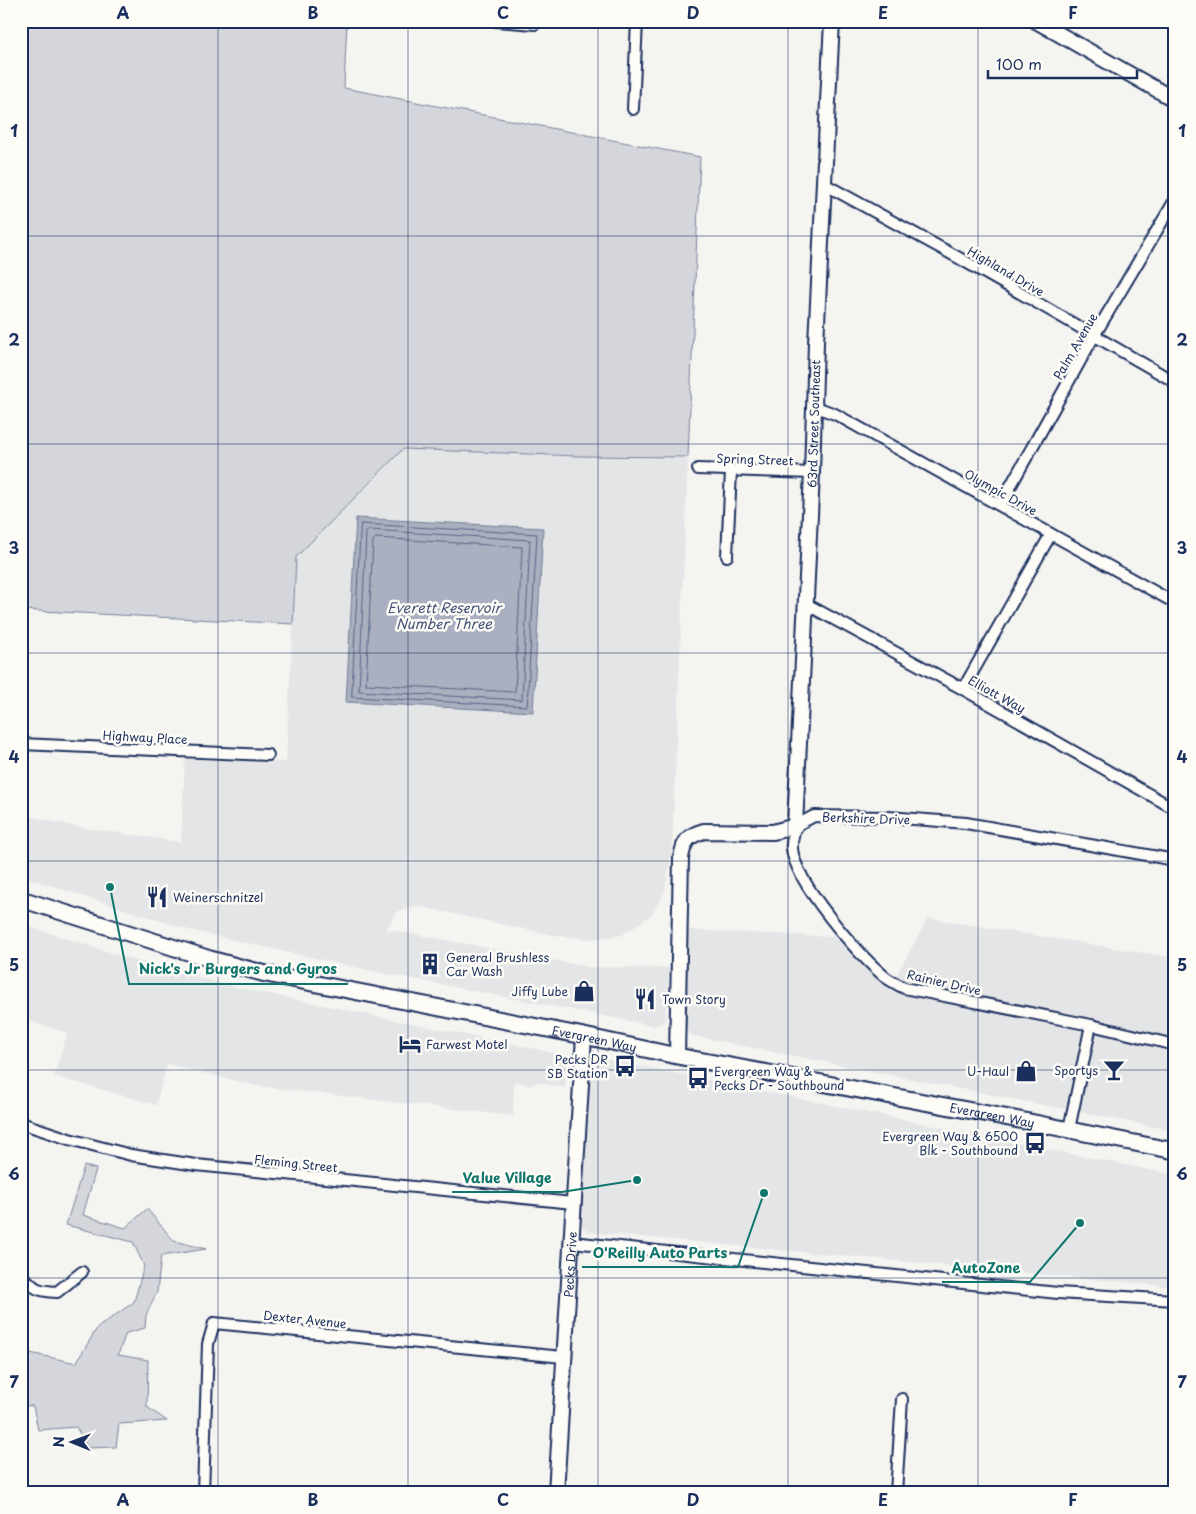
<svg xmlns="http://www.w3.org/2000/svg" width="1196" height="1514" viewBox="0 0 1196 1514" font-family="'Playpen Sans',sans-serif">
<style>
.built{fill:#e4e5e6}
.green{fill:#d4d6db;stroke:#78829c}
.water{fill:#aab0bf;stroke:#717c98}
.lines{fill:none;stroke-linecap:round;stroke-linejoin:round}
.shore{stroke:#546385;stroke-width:1}
.street-casing{stroke:#1b2f5e;stroke-width:14}
.secondary-casing{stroke:#1b2f5e;stroke-width:18}
.primary-casing{stroke:#1b2f5e;stroke-width:19}
.street{stroke:#fdfcf7;stroke-width:10}
.secondary{stroke:#fdfcf7;stroke-width:14}
.primary{stroke:#fdfcf7;stroke-width:15}
.grid{fill:none;stroke:#1b2f5e;stroke-width:1;stroke-opacity:0.55}
.labels{text-anchor:middle;dominant-baseline:central;stroke-width:5;stroke-linejoin:round;paint-order:stroke}
.street-label{font-size:12px;fill:#1b2f5e;stroke:#fdfcf7}
.poi-label{font-size:12px;fill:#1b2f5e;stroke:#fdfcf7;text-anchor:start}
.water-label{font-size:14px;font-style:italic;fill:#46567b;stroke:#fdfcf7}
.leader{fill:none;stroke:#0f766e;stroke-width:2}
.callout-dot{fill:#0f766e;stroke:#fdfcf7;stroke-width:2}
.callout-label{font-size:14px;text-anchor:middle;font-weight:bold;fill:#0f766e;stroke:#fdfcf7;stroke-width:5;stroke-linejoin:round;paint-order:stroke}
.neatline{fill:none;stroke:#1b2f5e;stroke-width:2}
.grid-label{font-size:16px;text-anchor:middle;font-weight:bold;fill:#1b2f5e}
</style>
<rect width="100%" height="100%" fill="#f4f4f1"/>
<filter id="ink" filterUnits="userSpaceOnUse"><feTurbulence type="fractalNoise" baseFrequency=".02" numOctaves="2"/><feDisplacementMap in="SourceGraphic" scale="10" xChannelSelector="R" yChannelSelector="G"/><feConvolveMatrix kernelMatrix="1 2 1 2 8 2 1 2 1" color-interpolation-filters="sRGB"/></filter>
<g filter="url(#ink)">
<!-- built -->
<g class="built">
<polygon points="403,449 577,456 688,457 672,851 664,893 652,914 622,935 591,939 558,936 416,906 398,911 386,929 589,967 669,968 665,1021 655,1026 372,971 189,930 21,876 21,754 25,754 23,815 84,828 181,842 185,759 286,762 296,557"/>
<polygon points="928,918 1175,958 1175,1131 693,1036 684,1029 687,930 834,937 891,991 897,974"/>
<polygon points="21,924 147,964 235,987 555,1053 561,1056 567,1061 565,1088 538,1082 530,1086 514,1081 513,1116 256,1086 167,1064 156,1105 54,1076 67,1033 21,1018"/>
<polygon points="605,1059 1175,1175 1175,1287 588,1232 580,1223 586,1071"/>
</g>
<!-- green -->
<g class="green">
<polygon points="21,21 347,21 344,88 700,157 688,457 577,456 403,449 296,557 293,624 21,610"/>
<polygon points="84,1166 96,1169 83,1215 125,1228 147,1209 174,1241 206,1249 161,1256 157,1292 146,1315 145,1328 126,1333 118,1355 148,1360 147,1407 167,1421 119,1424 116,1447 88,1448 76,1427 38,1430 33,1406 21,1405 21,1351 76,1363 97,1328 134,1302 144,1266 133,1242 66,1225"/>
</g>
<!-- water -->
<polygon class="water" points="356,518 543,528 533,712 346,702"/>
<g class="lines">
<!-- shore -->
<g class="shore">
<polygon points="361,524 537,534 527,706 352,697"/>
<polygon points="369,530 530,540 522,700 359,691 366,533"/>
<polygon points="376,538 522,547 515,692 366,684 373,541"/>
</g>
<!-- street casing -->
<g class="street-casing">
<g id="street">
<polyline points="496,21 535,24"/>
<polyline points="633,109 637,21"/>
<polyline points="824,184 959,258 1175,382"/>
<polyline points="813,406 835,414 1175,603"/>
<polyline points="698,469 812,473"/>
<polyline points="1000,505 1094,336 1175,200"/>
<polyline points="727,556 731,471"/>
<polyline points="806,604 963,689 1175,809"/>
<polyline points="963,689 1051,534"/>
<polyline points="21,744 268,755"/>
<path d="M1175,860L966,823L888,817L814,816L795,826C794,833 791,842 792,849C796,884 857,953 884,976C890,981 897,984 904,988L1091,1025L1175,1045"/>
<polyline points="21,1123 69,1139 131,1155 196,1165 573,1203"/>
<polyline points="1069,1129 1091,1025"/>
<polyline points="572,1242 1058,1293 1175,1300"/>
<path d="M21,1274C35,1289 36,1291 57,1292L82,1272"/>
<polyline points="203,1493 208,1344 214,1323 563,1357"/>
<polyline points="896,1493 902,1399"/>
</g>
</g>
<!-- secondary casing -->
<g class="secondary-casing">
<g id="secondary">
<polyline points="1036,21 1175,100"/>
<path id="s1" d="M677,1056L681,858C684,841 687,836 704,831L773,832L795,826L812,473L816,343L832,21"/>
<path id="s2" d="M556,1493L584,1036"/>
</g>
</g>
<!-- primary casing -->
<g class="primary-casing">
<g id="primary">
<path id="s3" d="M21,899L210,959L266,974L584,1036L677,1056L999,1116L1175,1151"/>
</g>
</g>
<!-- street -->
<use href="#street" class="street"/>
<!-- secondary -->
<use href="#secondary" class="secondary"/>
<!-- primary -->
<use href="#primary" class="primary"/>
</g>
</g>
<!-- grid -->
<path class="grid" d="M218,21V1493M408,21V1493M598,21V1493M788,21V1493M978,21V1493M21,236H1175M21,444H1175M21,653H1175M21,861H1175M21,1070H1175M21,1278H1175"/>
<!-- icons -->
<defs>
<g id="restaurant-bare" transform="scale(1.725)"><path d="M-5-6h1v4h1v-4h1v4h1v-4h1v5L-1.5 .5V6h-2V.5L-5-1ZM5-6V6H3V1.5H1.5Q1.5-4 5-6Z" fill="#1b2f5e" stroke="#fdfcf7" stroke-width="2.5" paint-order="stroke"/></g>
<g id="building-bare" transform="scale(1.725)"><path d="M-4-6H4V6H1V3H-1V6H-4ZM-2.5-4.3h1.7v1.8h-1.7ZM.8-4.3h1.7v1.8H.8ZM-2.5-1h1.7V.8h-1.7ZM.8-1h1.7V.8H.8Z" fill="#1b2f5e" stroke="#fdfcf7" stroke-width="2.5" paint-order="stroke"/></g>
<g id="shop-bare" transform="scale(1.725)"><path d="M-5-2.5h2.3a2.7 3.5 0 0 1 5.4 0H5L5.5 6h-11ZM-1.5-2.5h3a1.5 2.3 0 0 0-3 0Z" fill="#1b2f5e" stroke="#fdfcf7" stroke-width="2.5" paint-order="stroke"/></g>
<g id="hotel-bare" transform="scale(1.725)"><path d="M-6-4.5h1.5V1H6V5H4.5V3h-9V5H-6ZM-4 0a1.8 1.8 0 1 1 3.6 0ZM.5 0V-2.5h3Q6-2.5 6 0Z" fill="#1b2f5e" stroke="#fdfcf7" stroke-width="2.5" paint-order="stroke"/></g>
<g id="bus-bare" transform="scale(1.725)"><path d="M-5-6H5V4H4V6H2V4H-2V6H-4V4H-5ZM-3.5-4V0h7V-4ZM-3.5 1.2v1.5H-2V1.2ZM2 1.2v1.5H3.5V1.2Z" fill="#1b2f5e" stroke="#fdfcf7" stroke-width="2.5" paint-order="stroke"/></g>
<g id="bar-bare" transform="scale(1.725)"><path d="M-6-5H6L.8 .8V4.5H3.5V6h-7V4.5H-.8V.8Z" fill="#1b2f5e" stroke="#fdfcf7" stroke-width="2.5" paint-order="stroke"/></g>
</defs>
<g fill-rule="evenodd">
<use href="#restaurant-bare" x="157" y="897"/>
<use href="#building-bare" x="430" y="964"/>
<use href="#shop-bare" x="584" y="991"/>
<use href="#restaurant-bare" x="645" y="999"/>
<use href="#hotel-bare" x="410" y="1044"/>
<use href="#bus-bare" x="625" y="1066"/>
<use href="#bar-bare" x="1114" y="1070"/>
<use href="#shop-bare" x="1026" y="1071"/>
<use href="#bus-bare" x="698" y="1078"/>
<use href="#bus-bare" x="1035" y="1143"/>
</g>
<g class="labels">
<!-- street labels -->
<g class="street-label">
<text transform="translate(1006 271) rotate(30)">Highland Drive</text>
<text transform="translate(1075 346) rotate(-60)">Palm Avenue</text>
<text stroke="none"><textPath href="#s1" startOffset="731">63rd Street Southeast</textPath></text>
<text transform="translate(755 459) rotate(2)">Spring Street</text>
<text transform="translate(1001 492) rotate(29)">Olympic Drive</text>
<text transform="translate(997 694) rotate(29)">Elliott Way</text>
<text transform="translate(145 737) rotate(3)">Highway Place</text>
<text transform="translate(866 818) rotate(2)">Berkshire Drive</text>
<text transform="translate(944 982) rotate(13)">Rainier Drive</text>
<text stroke="none"><textPath href="#s3" startOffset="591">Evergreen Way</textPath></text>
<text stroke="none"><textPath href="#s3" startOffset="996">Evergreen Way</textPath></text>
<text transform="translate(296 1163) rotate(6)">Fleming Street</text>
<text stroke="none"><textPath href="#s2" startOffset="229">Pecks Drive</textPath></text>
<text transform="translate(305 1319) rotate(6)">Dexter Avenue</text>
</g>
<!-- poi labels -->
<g class="poi-label">
<text x="173" y="897">Weinerschnitzel</text>
<text x="446" y="957">General Brushless<tspan x="446" dy="14">Car Wash</tspan></text>
<text x="568" y="991" text-anchor="end">Jiffy Lube</text>
<text x="662" y="999">Town Story</text>
<text x="426" y="1044">Farwest Motel</text>
<text x="608" y="1059" text-anchor="end">Pecks DR<tspan x="608" dy="14">SB Station</tspan></text>
<text x="1098" y="1070" text-anchor="end">Sportys</text>
<text x="714" y="1071">Evergreen Way &amp;<tspan x="714" dy="14">Pecks Dr - Southbound</tspan></text>
<text x="1009" y="1071" text-anchor="end">U-Haul</text>
<text x="1018" y="1136" text-anchor="end">Evergreen Way &amp; 6500<tspan x="1018" dy="14">Blk - Southbound</tspan></text>
</g>
<!-- water labels -->
<g class="water-label">
<text x="444" y="607">Everett Reservoir<tspan x="444" dy="16">Number Three</tspan></text>
</g>
</g>
<!-- callouts -->
<path class="leader" d="M110 887L129 984H348M637 1180L562 1192H452M764 1193L738 1267H582M1080 1223L1030 1282H942"/>
<g class="callout-dot">
<circle cx="110" cy="887" r="5"/>
<circle cx="637" cy="1180" r="5"/>
<circle cx="764" cy="1193" r="5"/>
<circle cx="1080" cy="1223" r="5"/>
</g>
<g class="callout-label">
<text x="238" y="974">Nick's Jr Burgers and Gyros</text>
<text x="507" y="1183">Value Village</text>
<text x="660" y="1258">O'Reilly Auto Parts</text>
<text x="986" y="1273">AutoZone</text>
</g>
<!-- margin -->
<rect width="1196" height="1514" fill="none" stroke="#fdfcf7" stroke-width="55"/>
<!-- north arrow -->
<g transform="translate(72 1442) rotate(271)" stroke="#fdfcf7" stroke-width="4" paint-order="stroke">
<path d="M0-4L9 19L0 12L-9 19Z" fill="#1b2f5e"/>
<text y="-8" font-size="14" font-weight="bold" text-anchor="middle" fill="#1b2f5e">N</text>
</g>
<!-- scale -->
<path d="M988 70v8h149v-8" fill="none" stroke="#1b2f5e" stroke-width="2.5"/>
<text x="996" y="70" font-size="15" fill="#1b2f5e" stroke="#fdfcf7" stroke-width="4" paint-order="stroke">100 m</text>
<rect x="28" y="28" width="1140" height="1458" class="neatline"/>
<g class="grid-label">
<text x="123" y="19">A</text>
<text x="313" y="19">B</text>
<text x="503" y="19">C</text>
<text x="693" y="19">D</text>
<text x="883" y="19">E</text>
<text x="1073" y="19">F</text>
<text x="14" y="137">1</text>
<text x="1182" y="137">1</text>
<text x="14" y="346">2</text>
<text x="1182" y="346">2</text>
<text x="14" y="554">3</text>
<text x="1182" y="554">3</text>
<text x="14" y="763">4</text>
<text x="1182" y="763">4</text>
<text x="14" y="971">5</text>
<text x="1182" y="971">5</text>
<text x="14" y="1180">6</text>
<text x="1182" y="1180">6</text>
<text x="14" y="1388">7</text>
<text x="1182" y="1388">7</text>
<text x="123" y="1506">A</text>
<text x="313" y="1506">B</text>
<text x="503" y="1506">C</text>
<text x="693" y="1506">D</text>
<text x="883" y="1506">E</text>
<text x="1073" y="1506">F</text>
</g>
</svg>
